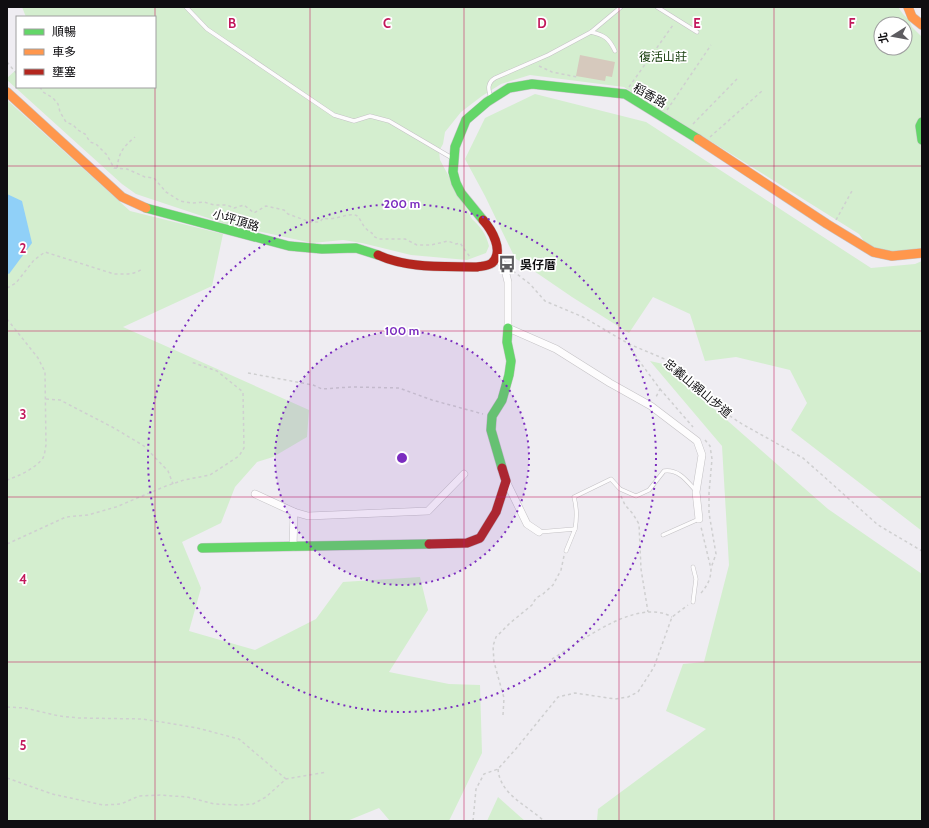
<svg xmlns="http://www.w3.org/2000/svg" width="929" height="828" viewBox="0 0 929 828" font-family="Cabin,'Noto Sans TC',sans-serif">
<style>
.green{fill:#d4eecf;fill-rule:evenodd}
.water{fill:#90d0f8}
.building{fill:#d6c9bd}
.lines{fill:none;stroke-linecap:round;stroke-linejoin:round}
.lane-casing{stroke:#c4c2c5;stroke-width:4.5}
.street-casing{stroke:#c4c2c5;stroke-width:8}
.fast-casing{stroke:#c4c2c5;stroke-width:10}
.slow-casing{stroke:#c4c2c5;stroke-width:10}
.jam-casing{stroke:#c4c2c5;stroke-width:10}
.path{stroke:#cfcfd0;stroke-width:1.5;stroke-dasharray:3 3;stroke-linecap:butt}
.lane{stroke:#fdfcfd;stroke-width:3.5}
.street{stroke:#fdfcfd;stroke-width:7}
.fast{stroke:#63d668;stroke-width:9}
.slow{stroke:#ff974d;stroke-width:9}
.jam{stroke:#b3261e;stroke-width:9}
.grid{fill:none;stroke:#c2185b;stroke-width:1;stroke-opacity:0.55}
.ring{fill:none;stroke:#7b2cbf;stroke-width:2;stroke-dasharray:2 4}
.labels{text-anchor:middle;dominant-baseline:central;stroke-width:3.5;stroke-linejoin:round;paint-order:stroke}
.park-label{font-size:12px;fill:#123907;stroke:#fff}
.street-label{font-size:12px;fill:#0f0e11;stroke:#fff}
.poi-label{font-size:12px;font-weight:bold;fill:#0f0e11;stroke:#fff;text-anchor:start}
.grid-label{font-size:13px;text-anchor:middle;font-weight:bold;fill:#c2185b;stroke:#fff;stroke-width:3.5;stroke-linejoin:round;paint-order:stroke}
.centre{fill:#7b2cbf;stroke:#fff;stroke-width:2}
.ring-label{font-size:12px;text-anchor:middle;font-weight:bold;fill:#7b2cbf;stroke:#fff;stroke-width:3.5;stroke-linejoin:round;paint-order:stroke}
</style>
<rect width="100%" height="100%" fill="#efedf2"/>
<!-- green -->
<g class="green">
<path d="M22,7H898L903,14L909,20L912,27L922,37V248L884,253L871,251L859,234L624,87L530,75L501,84L482,96L461,112L445,132L443,144L439,151L440,160L472,219C481,227 486,234 489,246L486,253L467,260L411,255L362,243L343,240L312,243L226,224L136,194L122,184L7,80V78L17,69V87H155V17H26ZM881,24H905V48H881Z"/>
<polygon points="535,94 646,122 871,268 915,264 922,261 922,531 791,430 807,403 790,370 736,357 705,361 690,314 653,297 629,333 572,297 515,258 485,196 465,159 485,118"/>
<polygon points="7,100 130,211 223,234 212,286 123,327 309,410 307,437 273,457 257,462 235,487 221,523 182,542 201,588 189,631 255,650 316,619 343,582 420,577 428,610 389,672 449,684 480,685 482,753 449,821 390,821 379,808 347,821 7,821"/>
<polygon points="650,361 663,364 828,509 922,574 922,821 597,821 598,809 706,729 666,711 683,664 704,662 729,565 722,446"/>
<polygon points="498,797 525,821 487,821"/>
</g>
<!-- water -->
<polygon class="water" points="7,194 22,201 32,243 9,274 7,273"/>
<!-- building -->
<polygon class="building" points="580,55 615,62 612,77 606,76 605,81 576,76"/>
<g class="lines">
<!-- lane casing -->
<g class="lane-casing">
<g id="lane">
<polyline points="186,7 207,29 334,115 354,121 370,116 389,121 452,158"/>
<polyline points="657,7 697,32"/>
<path d="M591,32C604,35 609,38 615,51"/>
<path d="M491,98C488,89 487,83 495,78L548,55L591,32L621,7"/>
<path d="M575,529C577,518 577,508 574,497L611,479L620,489L636,496L649,490L664,471C679,469 687,481 696,491"/>
<polyline points="539,532 575,529 566,551"/>
<polyline points="663,535 699,519"/>
<polyline points="693,602 696,579 693,567"/>
</g>
</g>
<!-- street casing -->
<g class="street-casing">
<g id="street">
<polyline points="496,257 504,266 508,282 508,328 556,349 610,383 651,406 697,441 702,455 696,492 699,519"/>
<polyline points="506,481 527,524 539,532"/>
<polyline points="255,494 294,512"/>
<polyline points="293,547 294,512 308,516 428,511 464,474"/>
</g>
</g>
<!-- fast casing -->
<g class="fast-casing">
<g id="fast">
<polyline points="922,122 920,126 922,140"/>
<polyline points="146,208 289,246 322,249 356,248 378,255"/>
<polyline points="483,220 461,193 456,183 453,172 455,147 466,120 487,102 509,88 532,84 625,94 698,139"/>
<polyline points="502,468 491,430 492,416 502,400 509,375 511,361 507,342 508,328"/>
<polyline points="202,548 429,544"/>
</g>
</g>
<!-- slow casing -->
<g class="slow-casing">
<g id="slow">
<polyline points="908,7 912,17 922,25"/>
<polyline points="7,92 122,197 146,208"/>
<polyline points="698,139 827,224 873,252 892,256 922,253"/>
</g>
</g>
<!-- jam casing -->
<g class="jam-casing">
<g id="jam">
<path d="M378,255C409,269 443,266 477,267C482,266 488,266 492,263C505,251 491,229 483,220"/>
<polyline points="429,544 467,543 480,538 496,512 506,481 502,468"/>
</g>
</g>
<!-- path -->
<g class="path">
<polyline points="7,62 17,74"/>
<polyline points="539,66 552,72 577,77"/>
<path d="M40,87L43,92L53,98L58,104L60,112L66,122L73,125L78,130L85,134L90,142L96,144L107,155L114,168L127,169L145,177L154,178L166,192L180,201L192,203L204,202L214,205H227L234,208L244,205L254,213L266,206L284,210L288,214L310,222H320L323,218C335,221 347,213 355,215C361,216 361,228 372,233L373,236L379,239H405L417,245H431L448,241L456,244L460,243L470,257"/>
<polyline points="629,87 673,25"/>
<polyline points="667,110 711,45"/>
<polyline points="693,124 737,79"/>
<polyline points="710,137 762,91"/>
<path d="M117,168C119,152 123,147 135,137"/>
<polyline points="836,220 853,189"/>
<polyline points="513,271 530,284 545,301 583,317 629,344 667,360 715,406 742,424 803,458 878,525 922,551"/>
<path d="M7,288L16,283L34,260L45,252L114,274C124,274 134,275 142,269"/>
<path d="M7,319L38,358L45,372L46,445C45,449 45,454 43,458C36,468 19,476 7,480"/>
<polyline points="629,344 637,358 660,389 655,399"/>
<polyline points="248,373 313,385 322,389 351,387 399,388 432,400 483,414"/>
<polyline points="660,389 693,427"/>
<polyline points="46,399 60,400 114,428 144,446 168,471 173,484"/>
<polyline points="705,440 710,446 712,459 709,493 709,513 716,554 711,568"/>
<polyline points="621,496 625,505 633,514 639,524 641,569 648,612"/>
<polyline points="7,544 66,517 88,515 116,507 166,486 184,480 210,475 239,456 244,448 243,392 217,371 191,362"/>
<path d="M701,593C707,586 711,579 711,569L701,527"/>
<path d="M552,659C582,641 637,597 672,617"/>
<polyline points="7,707 25,708 59,716 79,718 143,719 197,728 239,739 286,779"/>
<polyline points="503,715 504,698 494,662 493,646 496,637 510,623 532,605 536,598 543,594 553,585 561,570 564,556"/>
<path d="M498,769C500,795 527,805 544,821"/>
<polyline points="7,778 52,794 103,805 121,804 139,796 160,795 187,797 214,804 239,805 253,804 266,797 286,779 327,772"/>
<polyline points="473,821 476,789 484,774 498,769 515,750 558,697 575,693 615,699 628,697 638,692 654,667 672,617 688,605"/>
</g>
<!-- lane -->
<use href="#lane" class="lane"/>
<!-- street -->
<use href="#street" class="street"/>
<!-- fast -->
<use href="#fast" class="fast"/>
<!-- slow -->
<use href="#slow" class="slow"/>
<!-- jam -->
<use href="#jam" class="jam"/>
</g>
<!-- grid -->
<path class="grid" d="M155,7V17M310,7V821M464,7V821M619,7V821M774,7V821M155,87V821M7,166H922M7,331H922M7,497H922M7,662H922"/>
<!-- distance rings -->
<circle cx="402" cy="458" r="127" fill="#7b2cbf" fill-opacity=".12"/>
<g class="ring">
<circle cx="402" cy="458" r="127"/>
<circle cx="402" cy="458" r="254"/>
</g>
<!-- icons -->
<defs>
<g id="bus-bare" transform="scale(1.38)"><path d="M-5-6H5V4H4V6H2V4H-2V6H-4V4H-5ZM-3.5-4V0h7V-4ZM-3.5 1.2v1.5H-2V1.2ZM2 1.2v1.5H3.5V1.2Z" fill="#5d5c60" stroke="#fff" stroke-width="2.5" paint-order="stroke"/></g>
</defs>
<g fill-rule="evenodd">
<use href="#bus-bare" x="507" y="264"/>
</g>
<g class="labels">
<!-- park labels -->
<g class="park-label">
<text x="663" y="56">復活山莊</text>
</g>
<!-- street labels -->
<g class="street-label">
<text transform="translate(650 95) rotate(30)">稻香路</text>
<text transform="translate(236 220) rotate(17)">小坪頂路</text>
<text transform="translate(698 388) rotate(40)">忠義山親山步道</text>
</g>
<!-- poi labels -->
<g class="poi-label">
<text x="520" y="264">吳仔厝</text>
</g>
</g>
<g class="grid-label">
<text x="232" y="28">B</text>
<text x="387" y="28">C</text>
<text x="542" y="28">D</text>
<text x="697" y="28">E</text>
<text x="852" y="28">F</text>
<text x="23" y="253">2</text>
<text x="23" y="419">3</text>
<text x="23" y="584">4</text>
<text x="23" y="750">5</text>
</g>
<circle cx="402" cy="458" r="6" class="centre"/>
<g class="ring-label">
<text x="402" y="208">200 m</text>
<text x="402" y="335">100 m</text>
</g>
<!-- border -->
<rect width="929" height="828" fill="none" stroke="#0f0e11" stroke-width="16"/>
<!-- legend -->
<rect x="16" y="16" width="140" height="72" fill="#ffffff" stroke="#9f9fa0"/>
<rect x="24" y="29" width="20" height="6" fill="#63d668" stroke="#9f9fa0"/>
<text x="52" y="36" font-size="12" fill="#0f0e11">順暢</text>
<rect x="24" y="49" width="20" height="6" fill="#ff974d" stroke="#9f9fa0"/>
<text x="52" y="56" font-size="12" fill="#0f0e11">車多</text>
<rect x="24" y="69" width="20" height="6" fill="#b3261e" stroke="#9f9fa0"/>
<text x="52" y="76" font-size="12" fill="#0f0e11">壅塞</text>
<!-- north arrow -->
<g transform="translate(893 36) rotate(259)"><circle r="19" fill="#ffffff" stroke="#9f9fa0"/>
<path d="M0-3L7 15L0 10L-7 15Z" fill="#5d5c60"/>
<text y="-6" font-size="11" font-weight="bold" text-anchor="middle" fill="#0f0e11">北</text>
</g>
</svg>
